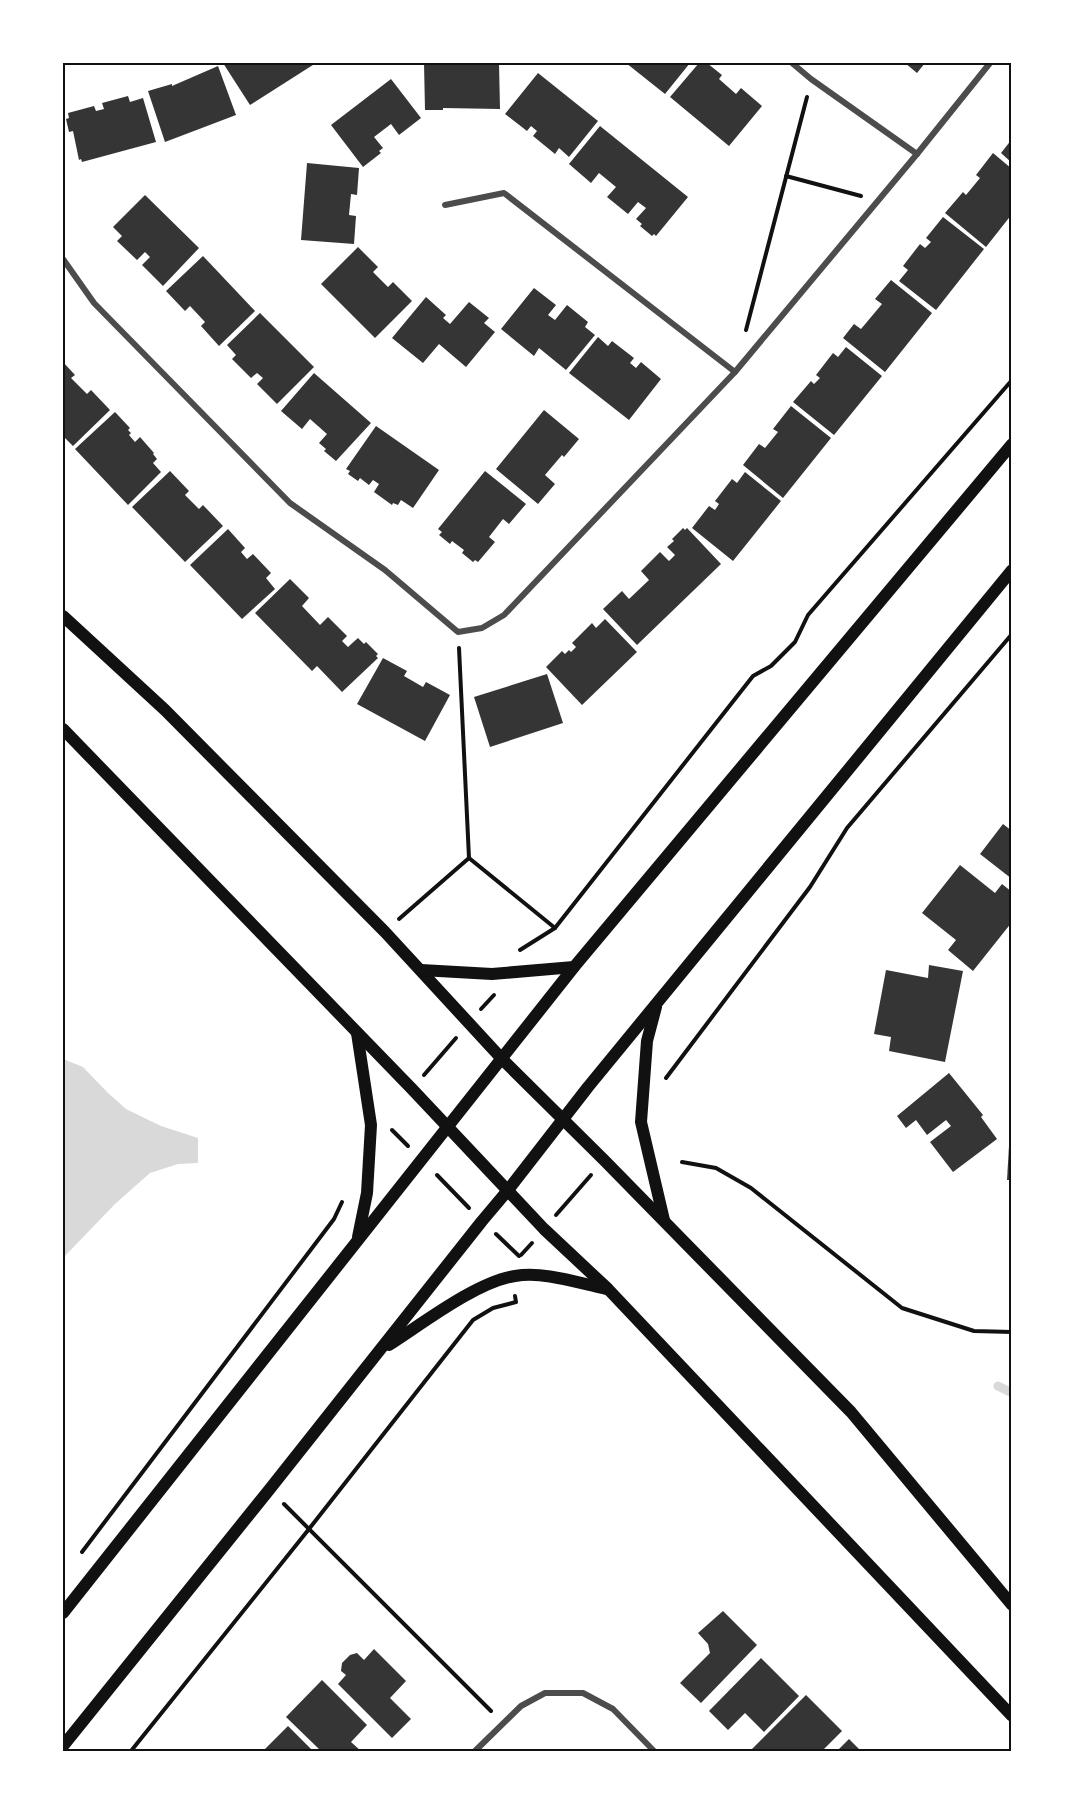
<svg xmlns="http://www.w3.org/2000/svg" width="1075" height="1814" viewBox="0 0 1075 1814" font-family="Poppins,sans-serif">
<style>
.water{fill:#d9d9d9}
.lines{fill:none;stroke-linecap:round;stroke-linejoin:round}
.stream{stroke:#d9d9d9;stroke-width:9}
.building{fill:#353535}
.path{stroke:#111;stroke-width:4}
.minor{stroke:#4c4c4c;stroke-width:6}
.secondary{stroke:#111;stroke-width:12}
.neatline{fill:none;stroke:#111;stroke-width:2}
</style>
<rect width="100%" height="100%" fill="#fff"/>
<!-- water -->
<polygon class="water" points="63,1059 83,1067 108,1093 126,1109 161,1126 198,1138 198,1163 178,1164 150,1173 115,1204 63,1258"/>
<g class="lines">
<!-- stream -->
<polyline class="stream" points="998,1386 1012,1393"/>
</g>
<!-- building -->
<g class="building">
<polygon points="223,63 316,63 250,105"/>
<polygon points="424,63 499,63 500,109 443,108 443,110 425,110"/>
<polygon points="626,63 690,63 665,94"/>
<polygon points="699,63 707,63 722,75 719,79 736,94 741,88 762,106 729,146 670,97"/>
<polygon points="905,63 925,63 917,73"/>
<polygon points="218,66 236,115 165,142 148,91 172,84 172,86"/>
<polygon points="538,73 598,121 569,157 559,148 555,154 533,136 537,131 531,126 527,131 505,114"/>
<polygon points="391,79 421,118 399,135 391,124 374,137 383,148 379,151 381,153 363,167 331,125"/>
<polygon points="128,96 130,102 143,98 156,142 82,162 81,159 79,160 73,131 69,132 66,119 69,118 68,113 94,106 96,111 104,109 102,103"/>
<polygon points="600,126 688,197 656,236 654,234 652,236 640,226 642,224 636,219 646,208 638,202 628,214 607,197 616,187 599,173 591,183 569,164"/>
<polygon points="1012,139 1012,163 1001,153"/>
<polygon points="993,153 1012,169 1012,214 986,247 945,213 963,192 966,195 980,178 976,175"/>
<polygon points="307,163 359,168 357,195 351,194 349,215 356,216 354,244 301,240"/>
<polygon points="145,195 199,248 163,286 142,265 150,257 145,252 137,260 117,241 122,236 113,227"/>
<polygon points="943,217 984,249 936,310 899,281 908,270 903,266 920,244 925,248 931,242 926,238"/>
<polygon points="358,247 378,267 373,272 388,287 393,282 412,301 375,338 321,284"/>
<polygon points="203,256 255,311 219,346 201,326 205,322 190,306 185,311 166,291"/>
<polygon points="891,280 932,313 885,372 843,338 854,324 861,329 882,304 875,299"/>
<polygon points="534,288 556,305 548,315 555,320 567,305 588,322 585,327 595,335 566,370 539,348 534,356 501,329"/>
<polygon points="426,297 446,315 443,318 450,324 469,302 489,318 484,323 495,332 466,367 439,344 423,363 392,338"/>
<polygon points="260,313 314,367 277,404 257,384 263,378 257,373 251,378 232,359 236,355 227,345"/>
<polygon points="598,337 608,346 612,341 634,358 630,363 636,368 641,362 661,379 629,420 569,373"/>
<polygon points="846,347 882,376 834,435 793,402 811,381 814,384 820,378 816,375 833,353 838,357"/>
<polygon points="63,362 75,375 71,378 87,394 91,390 110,410 73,446 63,436"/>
<polygon points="314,373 371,423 336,461 324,451 326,449 319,443 327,434 310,419 302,429 281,411"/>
<polygon points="791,406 831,438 783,498 743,465 759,444 765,448 778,432 773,429"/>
<polygon points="544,410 579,439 564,457 562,455 545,475 555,484 538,504 496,469"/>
<polygon points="115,412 130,428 128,430 131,433 129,435 135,442 140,437 154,453 153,454 157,459 153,463 161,472 128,505 75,449"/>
<polygon points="376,426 439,470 413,508 401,500 398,505 393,503 392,505 374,492 379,484 373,480 369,485 360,478 358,481 348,474 350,471 346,469"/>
<polygon points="170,471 189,491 185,495 199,509 203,505 223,526 185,562 132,507"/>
<polygon points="485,471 526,504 509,524 503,519 489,537 495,542 478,562 475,560 473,562 462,553 464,550 452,541 450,544 439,535 442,532 438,529"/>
<polygon points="745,472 781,501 733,561 692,528 709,506 715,510 719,504 715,501 732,479 737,483"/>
<polygon points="683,528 685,530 687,528 721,564 637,645 603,609 622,591 629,599 649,580 641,571 660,552 669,561 675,555 667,547 674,541 672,539"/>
<polygon points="228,529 245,548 241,552 247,559 253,554 271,573 266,578 275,589 242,619 190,565"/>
<polygon points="290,579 309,598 302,606 320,625 328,617 347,636 342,641 348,647 358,638 364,644 366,642 378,654 376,656 378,658 342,692 317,666 312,671 255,613"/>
<polygon points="605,619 637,652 582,705 546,667 562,651 565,654 569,650 571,652 576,647 572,643 592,623 596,628"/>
<polygon points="383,658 407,671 404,676 423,687 426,682 450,695 425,741 357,704"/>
<polygon points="547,674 563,723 490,747 474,697"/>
<polygon points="1003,824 1012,831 1012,879 980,854"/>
<polygon points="960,865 995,893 1002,884 1012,892 1012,922 973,971 948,950 956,940 922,913"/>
<polygon points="929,965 963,971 945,1062 889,1051 891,1037 874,1034 886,970 928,978"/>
<polygon points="949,1073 983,1115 981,1117 997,1139 953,1172 930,1142 951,1126 946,1120 927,1135 916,1120 906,1128 897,1116"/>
<polygon points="1009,1146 1012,1146 1012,1180 1007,1180"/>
<polygon points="723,1611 757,1645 701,1703 680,1683 710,1653 708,1644 698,1633"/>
<polygon points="374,1649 406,1681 390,1698 411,1719 392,1738 338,1684 346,1675 341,1671 342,1663 350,1655 357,1653 364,1660"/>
<polygon points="761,1658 799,1696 764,1732 745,1713 728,1730 709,1711"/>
<polygon points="322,1680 367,1725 351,1742 361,1751 321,1751 286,1717"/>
<polygon points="806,1695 842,1731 822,1751 750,1751"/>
<polygon points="288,1726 312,1750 263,1751"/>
<polygon points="849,1739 861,1751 837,1751"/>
</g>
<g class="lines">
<!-- path -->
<g class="path">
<polyline points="786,176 861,196"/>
<polyline points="746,330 807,97"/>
<polyline points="459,648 469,858 555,928"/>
<polyline points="399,919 469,858"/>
<polyline points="520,950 555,928 753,676 771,666 795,642 808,615 1012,380"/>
<polyline points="481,1009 494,995"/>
<polyline points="424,1075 456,1038"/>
<polyline points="666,1078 810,887 847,828 1012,634"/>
<polyline points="392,1130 408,1146"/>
<polyline points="682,1162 716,1168 751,1188 902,1308 974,1331 1012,1332"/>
<polyline points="437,1175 469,1208"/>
<polyline points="556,1215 591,1175"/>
<polyline points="496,1234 519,1256"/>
<polyline points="521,1255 532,1243"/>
<polyline points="284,1504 491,1711"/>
<polyline points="82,1552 334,1219 342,1202"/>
<polyline points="131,1751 309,1529 473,1320 493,1308 516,1302 515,1296"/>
</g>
<!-- minor -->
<g class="minor">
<polyline points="792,63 811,79 917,154 990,63"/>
<polyline points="445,205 504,193 735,372"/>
<polyline points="63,259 94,303 290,503 385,570 458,632 482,628 504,615 735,372 917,154"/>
<polyline points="475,1751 521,1706 545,1693 583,1693 613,1709 654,1751"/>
</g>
<!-- secondary -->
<g class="secondary">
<polyline points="63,616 165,710 385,932 502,1059 604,1160 851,1412 1012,1605"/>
<polyline points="63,729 412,1089 544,1229 608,1289 1012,1716"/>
<polyline points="421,970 492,974 574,967"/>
<polyline points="656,1007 647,1041 641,1122 664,1220"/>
<polyline points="357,1033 371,1125 367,1193 358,1237"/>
<path d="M389,1345C422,1324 476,1282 515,1276C544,1271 578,1283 607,1289"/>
<polyline points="63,1613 574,967 1012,444"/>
<polyline points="63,1746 269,1490 482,1221 508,1190 588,1087 1012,570"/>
</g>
</g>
<!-- border -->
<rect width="1075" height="1814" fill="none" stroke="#ffffff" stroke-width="129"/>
<rect x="64" y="64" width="946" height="1686" class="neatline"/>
</svg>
